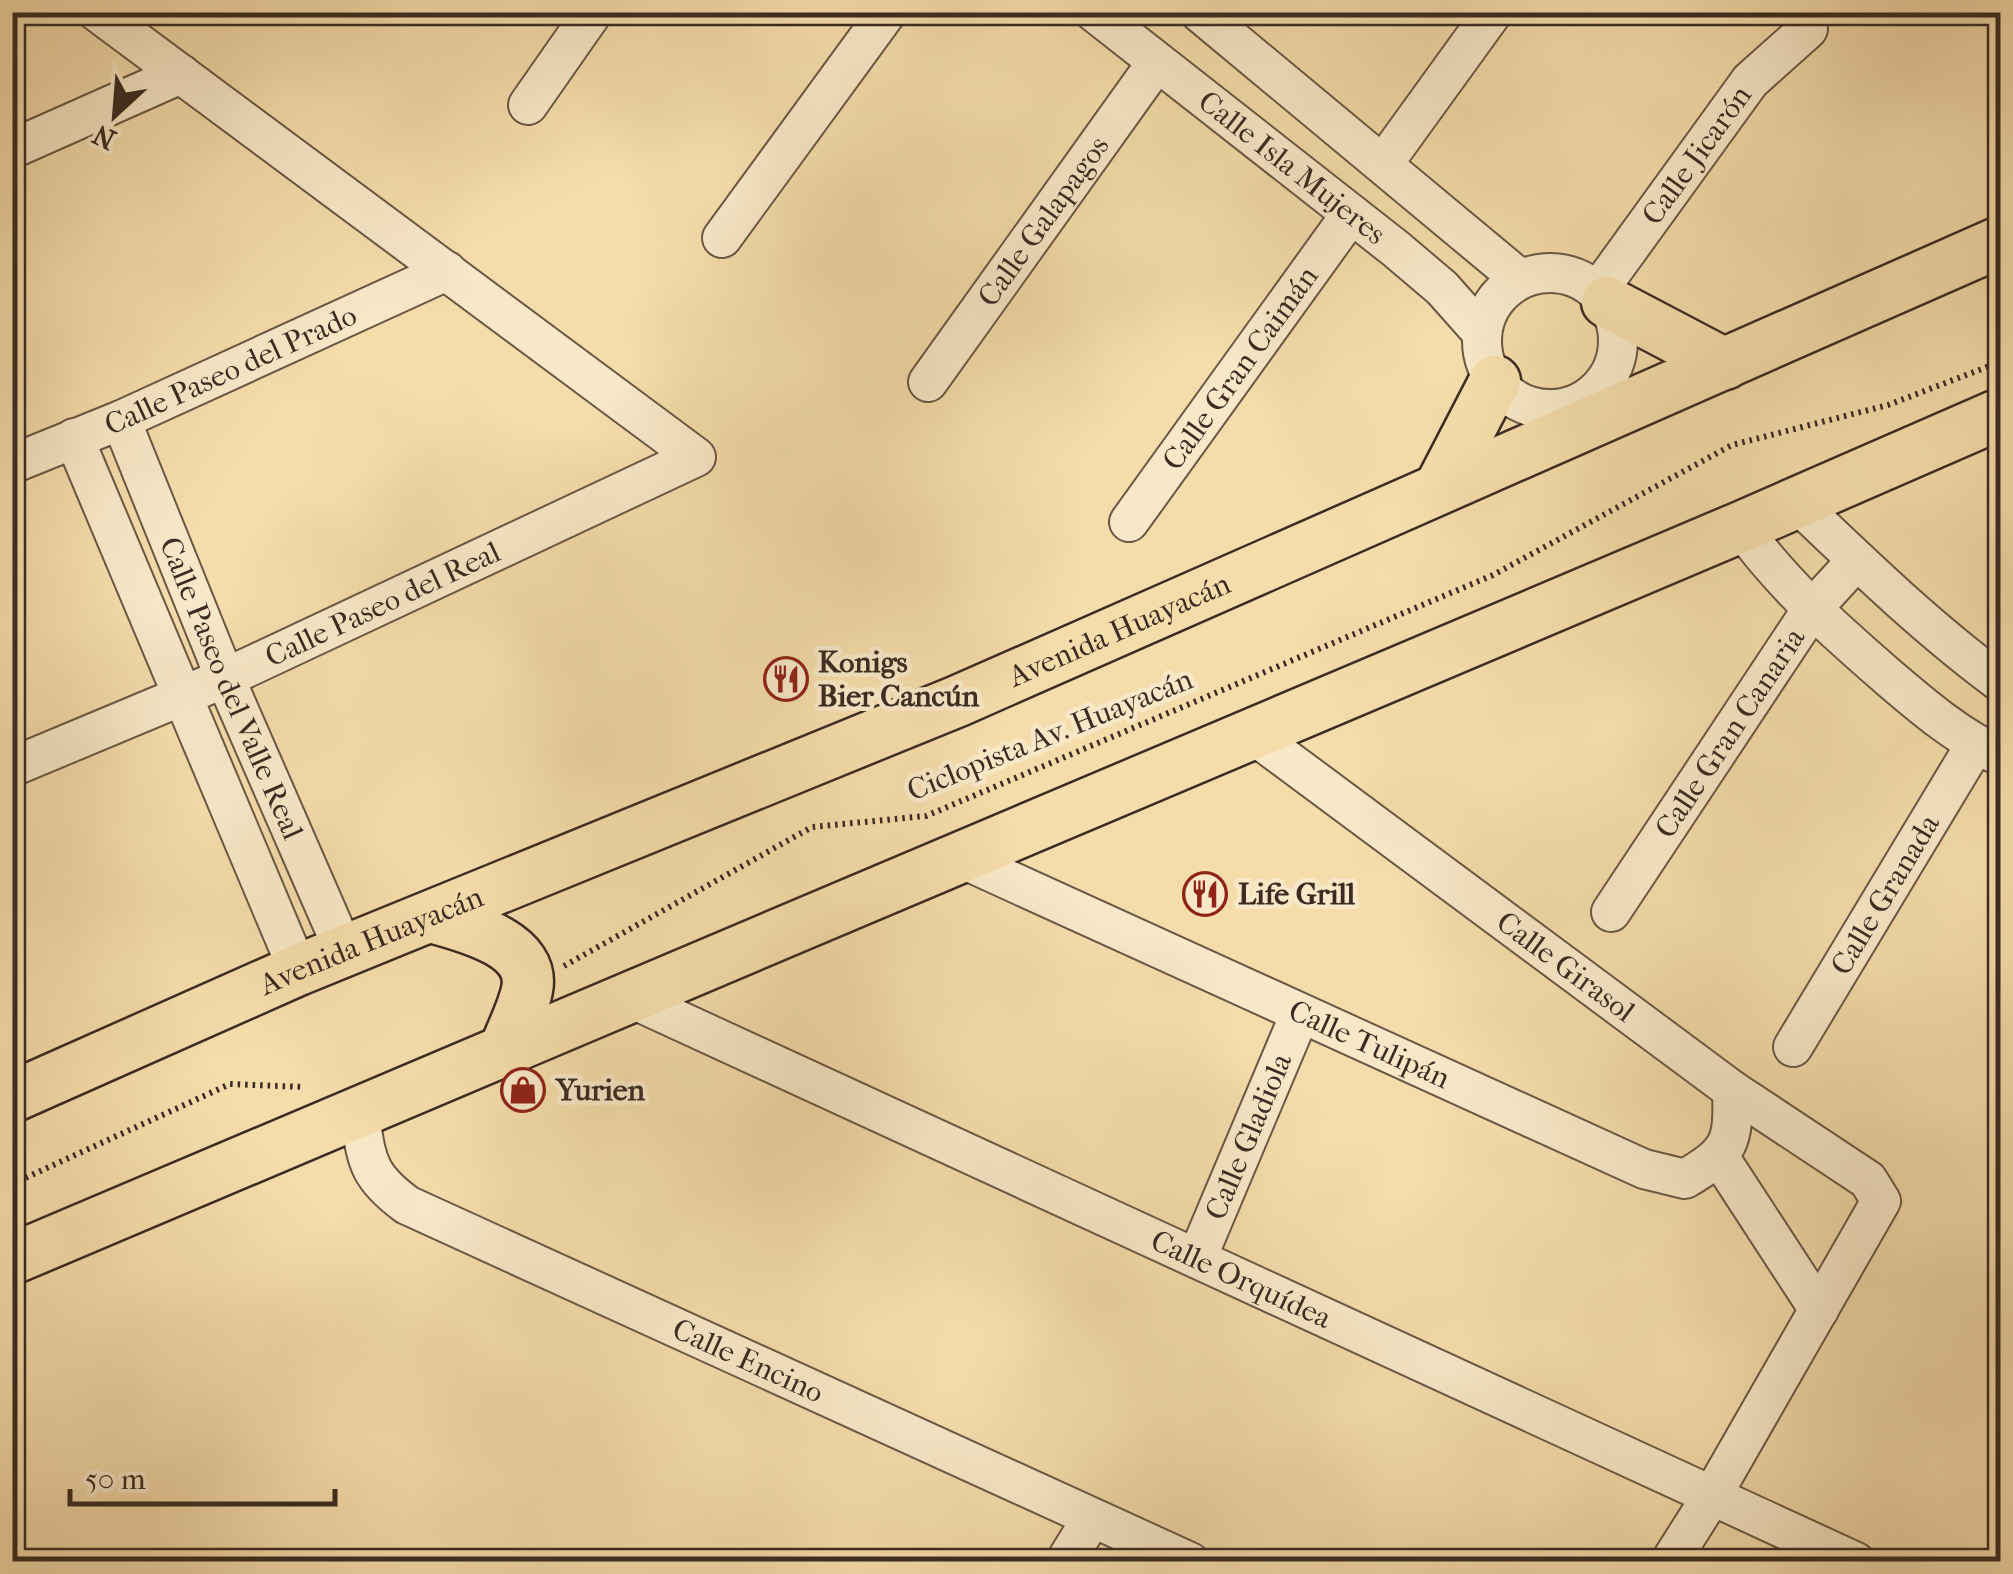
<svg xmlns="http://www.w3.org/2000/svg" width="2013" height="1574" viewBox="0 0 2013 1574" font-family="'IM FELL French Canon',serif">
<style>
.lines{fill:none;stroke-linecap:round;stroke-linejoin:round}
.minor-casing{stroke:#6a5744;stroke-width:42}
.major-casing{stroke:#3b2b22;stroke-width:55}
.path{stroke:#3b2b22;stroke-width:6;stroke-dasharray:2.5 5;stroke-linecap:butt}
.minor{stroke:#f8e8c8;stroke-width:38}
.major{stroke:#f5dcab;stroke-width:50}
.labels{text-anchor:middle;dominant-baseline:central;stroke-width:9;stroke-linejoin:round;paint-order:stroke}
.street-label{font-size:30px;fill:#3b2b22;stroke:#f8e8c8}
.poi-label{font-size:30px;font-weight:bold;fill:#3b2b22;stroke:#f8e8c8;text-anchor:start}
</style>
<rect width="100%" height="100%" fill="#f5dcab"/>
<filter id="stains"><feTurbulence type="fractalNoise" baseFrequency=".002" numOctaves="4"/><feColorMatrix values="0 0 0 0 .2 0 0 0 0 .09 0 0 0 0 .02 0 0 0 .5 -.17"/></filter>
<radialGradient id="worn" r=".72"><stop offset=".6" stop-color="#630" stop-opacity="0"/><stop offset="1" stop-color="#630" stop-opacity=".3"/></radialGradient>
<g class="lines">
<!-- minor casing -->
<g class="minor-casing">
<g id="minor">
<path id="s1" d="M1094,12L1396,249L1442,288L1482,333"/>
<polyline points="1199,12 1520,279"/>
<polyline points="528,105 593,12"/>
<polyline points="12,149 181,74"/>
<polyline points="1383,164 1493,12"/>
<polyline points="722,238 887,12"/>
<circle cx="1550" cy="341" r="68"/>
<path id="s2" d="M1598,291L1750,81L1808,29"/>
<path id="s3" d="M928,382L1157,62"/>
<path id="s4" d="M121,420L225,678L345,953"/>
<polyline points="74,438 298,970"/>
<path id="s5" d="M12,464L121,420L447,271"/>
<path d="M1797,503C1863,566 1927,628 2000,682"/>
<path id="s6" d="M1129,522L1351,214"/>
<path d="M1741,527C1784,586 1832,628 1887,676C1922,706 1958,737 2000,756"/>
<path id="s7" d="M1251,733L1732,1090L1868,1180L1881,1201L1713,1494L1670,1562"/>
<path id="s8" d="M12,767L225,678L696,457L97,12"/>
<path id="s9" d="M958,857L1644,1169L1685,1179C1730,1152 1734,1144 1732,1090"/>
<path id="s10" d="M1611,912L1812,609L1857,560"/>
<path id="s11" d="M628,997L1856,1562"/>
<path id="s12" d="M1793,1047L1975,745"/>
<path id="s13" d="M359,1111C367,1159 365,1174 407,1205L1190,1562"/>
<polyline points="1720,1158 1819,1310"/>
<path id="s14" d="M1197,1258L1300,1014"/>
<polyline points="1065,1562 1092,1518"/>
</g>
</g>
<!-- major casing -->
<g class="major-casing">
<g id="major">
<polyline points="1607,302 1725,364"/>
<polyline points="1440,487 1495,381"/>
<path d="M431,917C463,926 537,943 527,990C523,1010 512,1030 505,1049"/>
<path id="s15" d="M12,1097L298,970L958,701L2000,242"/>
<polyline points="12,1259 1741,527 2000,414"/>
</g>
</g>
<!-- path -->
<g class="path">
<polyline points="564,966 812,827 926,816 1493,575 1732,445 1888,405 2000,362"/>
<polyline points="12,1184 230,1084 304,1087"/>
</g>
<!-- minor -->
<use href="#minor" class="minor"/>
<!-- major -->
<use href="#major" class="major"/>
</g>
<!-- icons -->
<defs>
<g id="restaurant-ring" transform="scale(2.25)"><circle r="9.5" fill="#f8e8c8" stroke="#8f2418" stroke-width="1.5"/><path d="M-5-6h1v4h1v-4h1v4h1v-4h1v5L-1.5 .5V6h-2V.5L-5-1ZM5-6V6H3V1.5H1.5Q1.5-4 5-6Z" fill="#8f2418"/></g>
<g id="shop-ring" transform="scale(2.25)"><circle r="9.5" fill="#f8e8c8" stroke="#8f2418" stroke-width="1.5"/><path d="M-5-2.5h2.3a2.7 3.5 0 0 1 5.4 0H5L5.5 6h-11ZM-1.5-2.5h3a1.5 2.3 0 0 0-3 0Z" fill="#8f2418"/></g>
</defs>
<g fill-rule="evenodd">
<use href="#restaurant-ring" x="786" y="679"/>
<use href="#restaurant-ring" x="1205" y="894"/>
<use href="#shop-ring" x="523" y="1090"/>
</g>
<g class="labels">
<!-- street labels -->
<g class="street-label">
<text stroke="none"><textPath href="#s2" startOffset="168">Calle Jicarón</textPath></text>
<text stroke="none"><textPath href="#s1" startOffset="252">Calle Isla Mujeres</textPath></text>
<text stroke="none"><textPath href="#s3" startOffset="198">Calle Galapagos</textPath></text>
<text stroke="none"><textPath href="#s6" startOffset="190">Calle Gran Caimán</textPath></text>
<text stroke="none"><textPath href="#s5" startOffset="238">Calle Paseo del Prado</textPath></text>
<text stroke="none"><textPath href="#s8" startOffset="405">Calle Paseo del Real</textPath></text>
<text stroke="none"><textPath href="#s15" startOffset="1202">Avenida Huayacán</textPath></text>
<text stroke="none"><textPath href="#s4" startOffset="290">Calle Paseo del Valle Real</textPath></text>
<text stroke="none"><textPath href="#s10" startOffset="215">Calle Gran Canaria</textPath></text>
<text transform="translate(1050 735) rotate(-22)">Ciclopista Av. Huayacán</text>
<text stroke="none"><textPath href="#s12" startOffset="178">Calle Granada</textPath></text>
<text stroke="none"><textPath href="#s15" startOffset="392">Avenida Huayacán</textPath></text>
<text stroke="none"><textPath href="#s7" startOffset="392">Calle Girasol</textPath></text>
<text stroke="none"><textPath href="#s9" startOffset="452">Calle Tulipán</textPath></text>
<text stroke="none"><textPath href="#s14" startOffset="132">Calle Gladiola</textPath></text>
<text stroke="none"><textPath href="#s11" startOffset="675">Calle Orquídea</textPath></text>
<text stroke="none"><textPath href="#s13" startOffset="485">Calle Encino</textPath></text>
</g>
<!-- poi labels -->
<g class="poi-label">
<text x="818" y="662">Konigs<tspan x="818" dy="34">Bier Cancún</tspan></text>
<text x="1238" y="894">Life Grill</text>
<text x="556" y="1090">Yurien</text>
</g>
</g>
<!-- margin -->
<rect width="2013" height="1574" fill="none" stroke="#f5dcab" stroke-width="50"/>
<rect x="15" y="15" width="1983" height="1544" fill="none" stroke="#3b2b22" stroke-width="5"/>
<rect x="25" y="25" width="1963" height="1524" fill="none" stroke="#3b2b22" stroke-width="2.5"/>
<!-- north arrow -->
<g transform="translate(115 115) rotate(206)" stroke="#f8e8c8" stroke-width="8" paint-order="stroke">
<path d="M0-8L18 38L0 25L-18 38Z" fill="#3b2b22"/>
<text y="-15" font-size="28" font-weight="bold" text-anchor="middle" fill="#3b2b22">N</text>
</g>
<!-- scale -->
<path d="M70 1489v15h265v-15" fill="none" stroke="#3b2b22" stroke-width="5"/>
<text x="85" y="1489" font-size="30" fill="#3b2b22" stroke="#f8e8c8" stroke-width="8" paint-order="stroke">50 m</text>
<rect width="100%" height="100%" filter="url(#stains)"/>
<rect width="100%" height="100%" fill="url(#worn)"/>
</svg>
